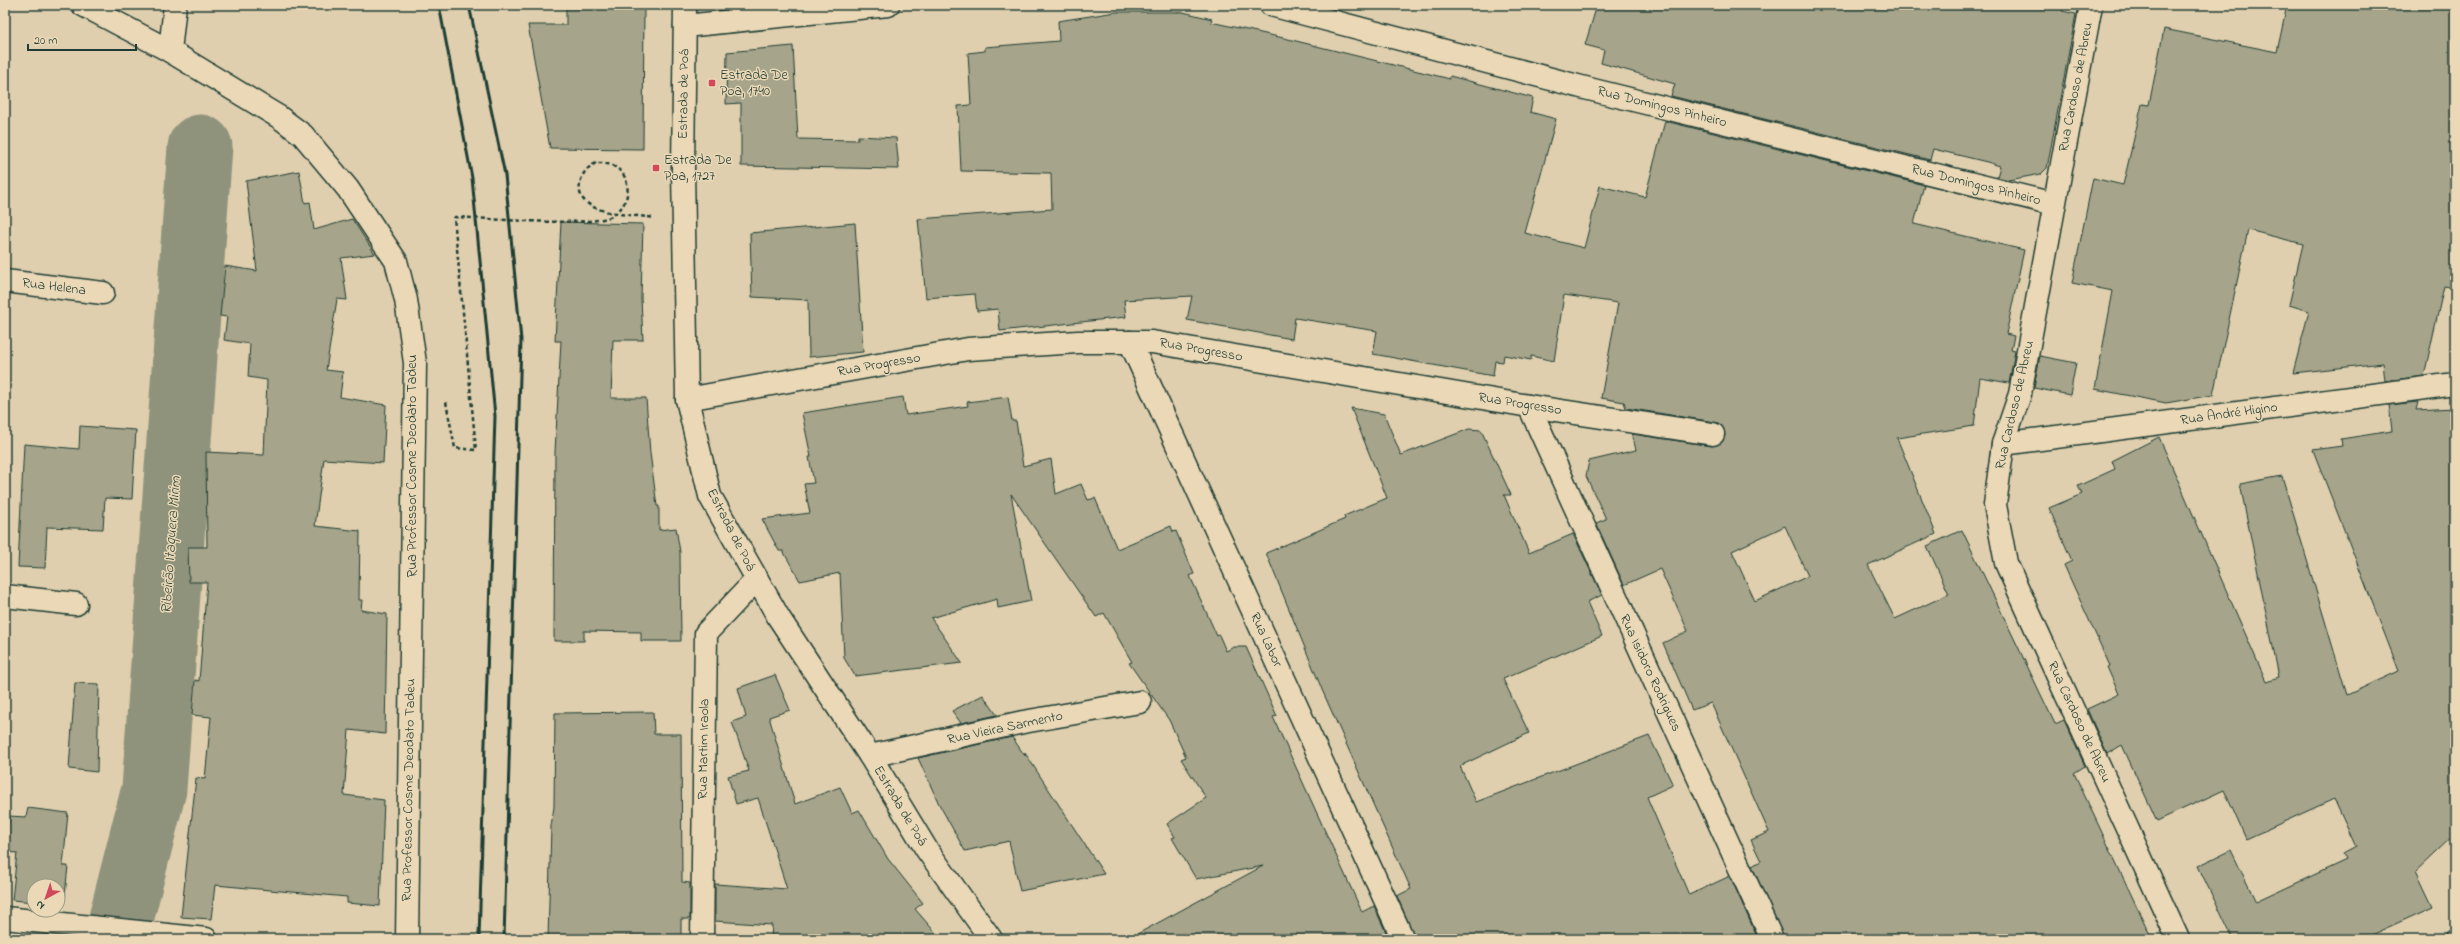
<svg xmlns="http://www.w3.org/2000/svg" width="2460" height="944" viewBox="0 0 2460 944" font-family="'Indie Flower',sans-serif">
<style>
.lines{fill:none;stroke-linecap:round;stroke-linejoin:round}
.river{stroke:#90937c;stroke-width:65}
.building{fill:#a6a48a;stroke:#1f3d34;fill-rule:evenodd}
.service-casing{stroke:#1f3d34;stroke-width:18}
.minor-casing{stroke:#1f3d34;stroke-width:25}
.secondary-casing{stroke:#1f3d34;stroke-width:25}
.path{stroke:#1f3d34;stroke-width:2.5;stroke-dasharray:4 3;stroke-linecap:butt}
.service{stroke:#ebd8b6;stroke-width:15}
.minor{stroke:#ebd8b6;stroke-width:22}
.secondary{stroke:#ebd8b6;stroke-width:22}
.rail{stroke:#1f3d34;stroke-width:3}
.path-bridge{stroke:#1f3d34;stroke-width:2.5;stroke-dasharray:4 3;stroke-linecap:butt}
.poi-dot{fill:#d1495b;stroke:#ebd8b6;stroke-width:1.5}
.labels{text-anchor:middle;dominant-baseline:central;stroke-width:3;stroke-linejoin:round;paint-order:stroke}
.poi-label{font-size:14px;fill:#1f3d34;stroke:#ebd8b6;text-anchor:start}
.street-label{font-size:14px;fill:#1f3d34;stroke:#ebd8b6}
.water-label{font-size:15px;font-style:italic;fill:#304a3f;stroke:#ebd8b6}
</style>
<rect width="100%" height="100%" fill="#dfcfae"/>
<filter id="ink" filterUnits="userSpaceOnUse"><feTurbulence type="fractalNoise" baseFrequency=".025" numOctaves="2"/><feDisplacementMap in="SourceGraphic" scale="8" xChannelSelector="R" yChannelSelector="G"/><feConvolveMatrix kernelMatrix="1 2 1 2 8 2 1 2 1" color-interpolation-filters="sRGB"/></filter>
<g filter="url(#ink)">
<g class="lines">
<!-- river -->
<polyline class="river" points="116,939 154,789 200,147"/>
</g>
<!-- building -->
<g class="building">
<polygon points="566,5 644,5 643,149 550,148 528,25 566,25"/>
<polygon points="1597,5 2064,5 2062,11 2076,14 2047,168 2041,174 2009,180 1997,177 2000,166 1987,162 1933,149 1930,160 1671,96 1675,84 1601,63 1604,50 1585,45"/>
<polygon points="2287,5 2455,5 2455,288 2444,286 2424,376 2385,381 2383,363 2293,373 2309,311 2289,305 2303,244 2248,230 2213,395 2166,403 2095,389 2113,291 2072,283 2093,178 2123,185 2142,104 2149,105 2164,29 2277,52"/>
<path d="M1116,12H1183L1212,19L1211,22L1288,39L1450,79V76L1533,98L1530,112L1556,119L1525,233L1584,248L1600,186L1645,197L1665,121L1924,185L1914,224L2024,250L2006,334L2014,336L2011,350L2015,351L2009,383L1980,378L1974,426L1897,438L1936,534L1868,565L1895,619L1949,594L1927,546L1962,530L2055,724L2064,720L2085,766L2074,773L2152,939H1784L1752,866L1761,861L1751,840L1769,832L1711,703L1692,710L1663,643L1688,631L1660,569L1624,585L1596,523L1606,519L1586,476L1589,461L1636,450L1632,434L1712,446L1722,442L1725,435L1721,425L1715,422L1626,408L1624,402L1601,398L1618,303L1564,295L1554,361L1531,356V360L1504,355L1503,362L1495,361L1493,376L1373,354L1377,331L1295,318L1292,339L1187,320L1192,296L1124,300L1126,317L1000,331L998,309L977,311L975,294L926,298L918,219L1052,209L1051,173L961,171L958,106L971,105L968,53L985,51V47L1059,41L1058,21ZM1785,526L1808,576L1755,601L1732,551Z"/>
<polygon points="793,46 798,139 858,140 858,136 896,138 899,169 741,166 741,103 726,104 727,52"/>
<polygon points="299,171 305,203 310,202 314,230 352,219 375,254 341,258 347,300 337,299 326,370 343,372 340,397 386,405 383,463 324,459 315,526 360,531 359,600 362,600 361,610 387,614 385,734 349,730 344,795 384,800 380,906 347,903 347,897 215,885 211,919 181,917 196,778 205,779 211,717 192,715 195,680 199,681 207,582 189,582 188,547 207,547 206,452 264,455 267,380 248,377 250,344 224,340 227,317 220,316 225,266 257,271 246,181"/>
<polygon points="561,222 643,224 641,298 643,340 613,340 611,398 646,398 650,453 657,506 659,506 659,530 676,528 680,552 681,641 641,641 641,632 584,631 584,641 554,641 555,452 561,341 555,341"/>
<polygon points="855,223 863,352 809,357 808,300 752,297 750,233"/>
<polygon points="2040,356 2076,363 2070,395 2034,388"/>
<polygon points="903,397 906,415 968,406 967,402 1008,397 1012,421 1016,421 1023,466 1051,459 1056,494 1081,484 1088,500 1095,498 1117,549 1171,526 1173,532 1176,531 1194,574 1190,576 1217,636 1219,635 1226,651 1234,647 1246,647 1277,716 1273,717 1362,912 1374,906 1389,939 1128,939 1263,866 1196,879 1172,838 1175,837 1167,824 1206,798 1181,759 1186,757 1169,720 1129,663 1132,662 1104,613 1096,617 1011,494 1031,601 998,608 997,599 931,618 962,663 855,676 844,658 840,573 800,581 783,551 779,551 762,519 810,513 804,484 814,483 809,457 811,457 802,413"/>
<polygon points="2418,402 2416,410 2455,408 2455,834 2416,871 2433,907 2362,939 2233,939 2198,866 2231,850 2256,902 2346,860 2343,854 2356,847 2334,799 2246,839 2224,790 2157,821 2122,745 2107,754 2087,709 2119,694 2107,667 2110,666 2064,565 2072,561 2049,508 2082,494 2078,486 2115,469 2112,461 2159,437 2266,681 2279,677 2240,484 2282,476 2347,695 2399,671 2313,450 2342,446 2341,439 2392,431 2389,405"/>
<polygon points="1351,408 1384,414 1401,455 1469,429 1481,430 1511,495 1504,495 1529,553 1573,534 1602,595 1587,602 1602,636 1503,679 1529,733 1460,766 1476,802 1649,736 1673,785 1647,797 1689,895 1730,876 1758,939 1415,939 1397,896 1411,889 1323,692 1266,553 1345,519 1344,516 1387,498"/>
<polygon points="80,426 136,430 132,499 105,498 103,529 47,527 45,568 18,567 24,444 79,449"/>
<polygon points="775,675 790,710 769,717 795,804 840,787 852,813 859,810 888,859 923,903 915,909 941,939 771,939 772,925 715,921 715,884 787,889 758,798 736,804 728,776 749,771 732,722 746,717 738,688"/>
<polygon points="75,683 99,684 97,772 69,769"/>
<polygon points="983,695 997,715 961,723 952,711"/>
<polygon points="653,712 654,734 681,734 682,882 690,883 690,919 681,919 681,939 548,939 551,826 554,807 555,713"/>
<polygon points="1012,737 1025,756 1025,753 1104,874 1020,891 1009,841 965,851 939,804 918,758"/>
<polygon points="28,808 68,813 63,866 68,866 64,905 58,905 58,886 34,886 34,902 12,900 17,853 5,852 9,816 26,817"/>
</g>
<g class="lines">
<!-- service casing -->
<g class="service-casing">
<polyline id="service" points="2453,939 2455,938"/>
</g>
<!-- minor casing -->
<g class="minor-casing">
<g id="minor">
<polyline points="1271,5 1589,89 2054,204"/>
<polyline points="2091,5 2020,394 2003,444 1995,505 2006,563 2178,939"/>
<polyline points="685,26 888,5"/>
<polyline points="170,51 175,5"/>
<polyline points="5,281 103,293"/>
<polyline points="1130,342 1403,939"/>
<polyline points="687,399 968,349 1078,342 1152,342 1529,406 1713,434"/>
<polyline points="1529,406 1772,939"/>
<polyline points="2003,444 2455,384"/>
<polyline points="5,596 76,604"/>
<polyline points="870,756 1023,722 1140,702"/>
<polyline points="5,918 206,939"/>
<polyline points="702,939 706,633 757,579"/>
</g>
</g>
<!-- secondary casing -->
<g class="secondary-casing">
<g id="secondary">
<polyline points="83,5 170,51 279,117 303,135 348,189 396,261 406,300 415,363 407,939"/>
<polyline points="685,5 683,170 687,399 710,496 779,618 870,756 927,850 991,939"/>
</g>
</g>
<!-- path -->
<g class="path">
<path d="M596,163C587,168 582,173 580,184C574,216 633,214 654,218"/>
<polyline points="446,402 455,448 476,450 454,217"/>
</g>
<!-- service -->
<use href="#service" class="service"/>
<!-- minor -->
<use href="#minor" class="minor"/>
<!-- secondary -->
<use href="#secondary" class="secondary"/>
<!-- rail -->
<g class="rail">
<polyline points="439,5 472,178 495,416 479,939"/>
<polyline points="469,5 505,175 521,340 504,939"/>
</g>
<!-- path-bridge -->
<path class="path-bridge" d="M454,217C484,218 590,228 612,216C637,201 632,161 596,163"/>
</g>
</g>
<!-- markers -->
<g class="poi-dot">
<rect x="708" y="79" width="8" height="8" rx="2"/>
<rect x="652" y="164" width="8" height="8" rx="2"/>
</g>
<g class="labels">
<!-- poi labels -->
<g class="poi-label">
<text x="720" y="75">Estrada De<tspan x="720" dy="16">Poa, 1740</tspan></text>
<text x="664" y="160">Estrada De<tspan x="664" dy="16">Poa, 1727</tspan></text>
</g>
<!-- street labels -->
<g class="street-label">
<text transform="translate(2076 87) rotate(-79)">Rua Cardoso de Abreu</text>
<text transform="translate(684 94) rotate(-89)">Estrada de Poá</text>
<text transform="translate(1662 107) rotate(14)">Rua Domingos Pinheiro</text>
<text transform="translate(1976 185) rotate(14)">Rua Domingos Pinheiro</text>
<text transform="translate(54 287) rotate(7)">Rua Helena</text>
<text transform="translate(1201 350) rotate(10)">Rua Progresso</text>
<text transform="translate(879 365) rotate(-10)">Rua Progresso</text>
<text transform="translate(1520 404) rotate(9)">Rua Progresso</text>
<text transform="translate(2015 405) rotate(-77)">Rua Cardoso de Abreu</text>
<text transform="translate(2229 414) rotate(-8)">Rua André Higino</text>
<text transform="translate(412 466) rotate(-90)">Rua Professor Cosme Deodato Tadeu</text>
<text transform="translate(731 530) rotate(63)">Estrada de Poá</text>
<text transform="translate(1266 640) rotate(65)">Rua Labor</text>
<text transform="translate(1650 673) rotate(65)">Rua Isidoro Rodrigues</text>
<text transform="translate(2079 722) rotate(65)">Rua Cardoso de Abreu</text>
<text transform="translate(1005 728) rotate(-12)">Rua Vieira Sarmento</text>
<text transform="translate(704 749) rotate(-89)">Rua Martim Iraola</text>
<text transform="translate(409 790) rotate(-89)">Rua Professor Cosme Deodato Tadeu</text>
<text transform="translate(900 806) rotate(59)">Estrada de Poá</text>
</g>
<!-- water labels -->
<g class="water-label">
<text transform="translate(171 545) rotate(-86)">Ribeirão Itaquera Mirim</text>
</g>
</g>
<!-- margin -->
<rect width="2460" height="944" fill="none" stroke="#ebd8b6" stroke-width="20"/>
<rect x="10" y="10" width="2440" height="924" fill="none" stroke="#1f3d34" stroke-width="1.5" filter="url(#ink)"/>
<!-- north arrow -->
<g transform="translate(46 898) rotate(220)"><circle r="19" fill="#ebd8b6" stroke="#999a82"/>
<path d="M0-3L7 15L0 10L-7 15Z" fill="#d1495b"/>
<text y="-6" font-size="11" font-weight="bold" text-anchor="middle" fill="#1f3d34">N</text>
</g>
<!-- scale -->
<path d="M28 44v6h108v-6" fill="none" stroke="#1f3d34" stroke-width="2"/>
<text x="34" y="44" font-size="12" fill="#1f3d34" stroke="#ebd8b6" stroke-width="3" paint-order="stroke">20 m</text>
</svg>
